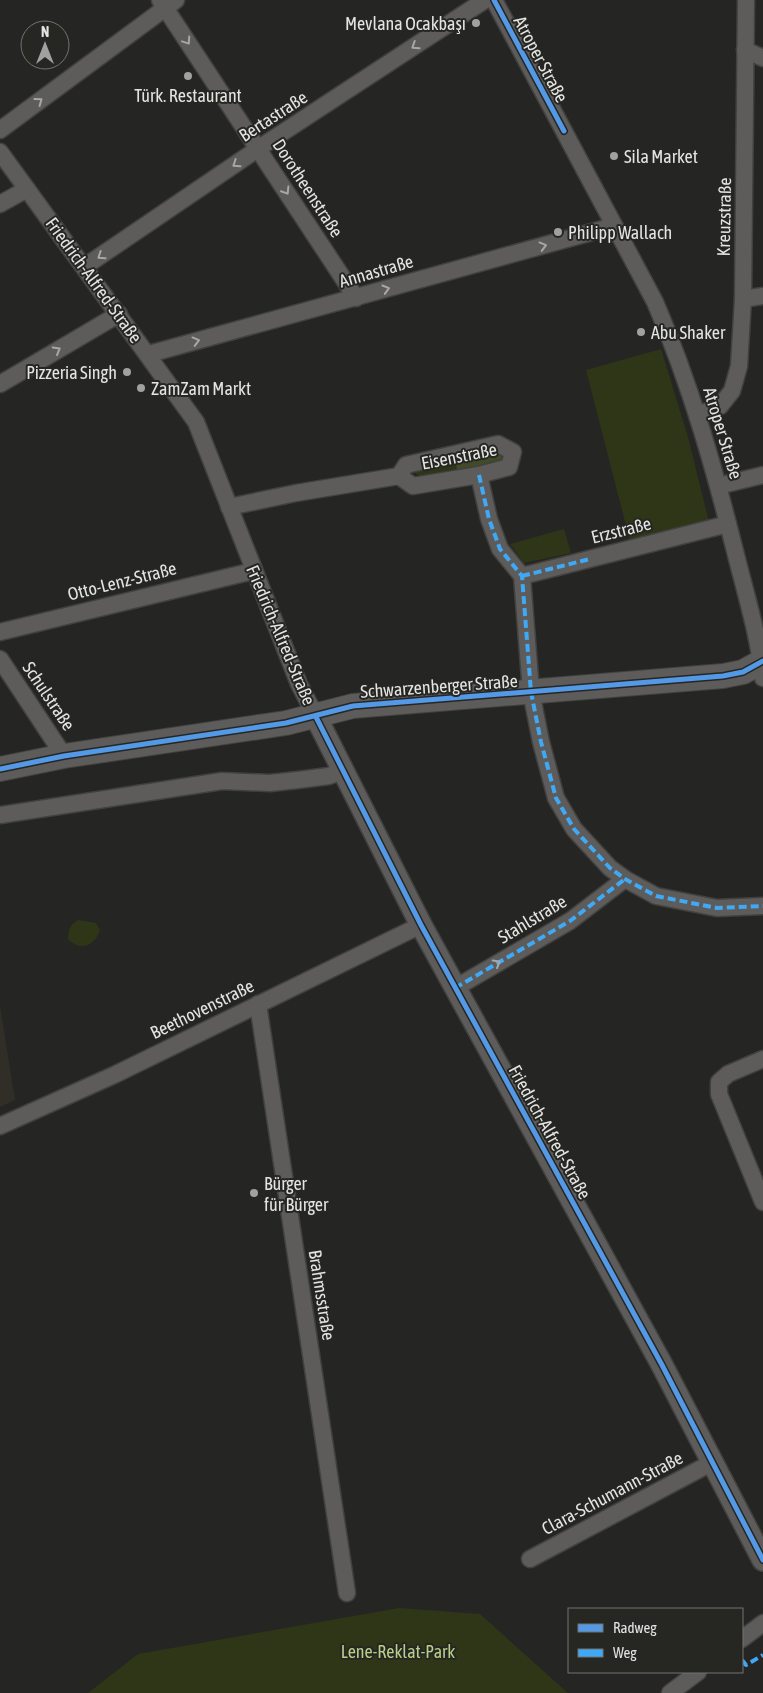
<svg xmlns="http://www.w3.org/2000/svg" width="763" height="1693" viewBox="0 0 763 1693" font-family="'Asap Condensed',sans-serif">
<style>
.built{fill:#302e27}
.green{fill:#2e3617}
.forest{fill:#414b27}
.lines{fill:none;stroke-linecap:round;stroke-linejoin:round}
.minor-casing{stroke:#414140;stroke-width:19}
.tertiary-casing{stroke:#414140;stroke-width:24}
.secondary-casing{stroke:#414140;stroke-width:26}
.minor{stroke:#5d5c5b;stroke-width:16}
.tertiary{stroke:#5d5c5b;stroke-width:21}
.secondary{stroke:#5d5c5b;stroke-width:24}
.quiet{stroke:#3fa9f5;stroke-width:4;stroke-dasharray:8 4;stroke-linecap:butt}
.cycleway-casing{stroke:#262623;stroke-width:8}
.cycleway{stroke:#5399e6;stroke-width:5}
.oneway{stroke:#a7a7a5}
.poi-dot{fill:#a1a1a0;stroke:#262623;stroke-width:2}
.labels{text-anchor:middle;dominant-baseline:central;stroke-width:4;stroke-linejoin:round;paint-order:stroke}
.poi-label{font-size:18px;fill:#e4e4e2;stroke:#262623;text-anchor:start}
.street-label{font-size:18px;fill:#e4e4e2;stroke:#262623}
.park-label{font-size:18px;fill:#b8cf88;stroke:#262623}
</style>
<rect width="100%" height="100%" fill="#252524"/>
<!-- built -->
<polygon class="built" points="0,1006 15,1100 0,1107"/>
<!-- green -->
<g class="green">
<polygon points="661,349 688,437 709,522 630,541 586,370"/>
<polygon points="455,457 457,472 422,477 416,474 415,471"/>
<polygon points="564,529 571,553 524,563 510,544"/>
<path d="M78,920L96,923L100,930C95,946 80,952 68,939C68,930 70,925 78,920Z"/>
<polygon points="399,1608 480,1614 568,1693 88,1693 138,1654"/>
</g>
<!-- forest -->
<polygon class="forest" points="503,451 505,460 457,472 455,457"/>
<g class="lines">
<!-- minor casing -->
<g class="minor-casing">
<g id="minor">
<polyline points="160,0 356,298"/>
<path d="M494,0L655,302C691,385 715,471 737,559C747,598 759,638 763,678"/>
<polyline points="745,50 763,58"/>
<polyline points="0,130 176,0"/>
<polyline points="0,152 196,422 299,684 316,717"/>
<polyline points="0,204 27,189"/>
<polyline points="84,267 259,148 485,0"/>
<polyline points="743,299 763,296"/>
<polyline points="149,354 614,226"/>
<polyline points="0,384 119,314"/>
<polyline points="698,415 720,406 732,391 739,366 743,299 746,0"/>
<polyline points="479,475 489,519 500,549 522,576 531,692 541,742 556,798 574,829 610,868 625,879 656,896 717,908 763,906"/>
<polyline points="718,486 763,475"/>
<polyline points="229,507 296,493 399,476 413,486 479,475 509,467 513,452 498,444 406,465 399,476"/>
<polyline points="522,576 728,524"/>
<polyline points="0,632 253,571"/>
<polyline points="0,659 64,756"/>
<polyline points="0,815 222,781 270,783 298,780 329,776 342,771"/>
<polyline points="455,988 570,921 625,879"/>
<polyline points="258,1004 347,1593"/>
<polyline points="763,1059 728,1074 719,1082 719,1094 763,1202"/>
<polyline points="0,1126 114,1075 421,925"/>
<polyline points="530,1559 713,1462"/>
<polyline points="742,1639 763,1623"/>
<polyline points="670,1693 698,1672"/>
</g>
</g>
<!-- tertiary casing -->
<g class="tertiary-casing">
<polyline id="tertiary" points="316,717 421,925 662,1365 763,1560"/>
</g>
<!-- secondary casing -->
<g class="secondary-casing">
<polyline id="secondary" points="0,769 64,756 286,723 353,706 723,676 743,672 763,661"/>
</g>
<!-- minor -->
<use href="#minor" class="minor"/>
<!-- tertiary -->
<use href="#tertiary" class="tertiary"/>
<!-- secondary -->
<use href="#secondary" class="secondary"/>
<!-- quiet -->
<g class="quiet">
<polyline points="479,475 489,519 500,549 522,576 531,692 541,742 556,798 574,829 610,868 625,879 656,896 717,908 763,906"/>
<polyline points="522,576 590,559"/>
<polyline points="455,988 570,921 625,879"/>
<polyline points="742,1660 746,1665 763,1655"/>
</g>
<!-- cycleway casing -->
<g class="cycleway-casing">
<g id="cycleway">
<polyline points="494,0 564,131"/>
<polyline points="316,717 421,925 662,1365 763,1560"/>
<polyline points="0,769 64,756 286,723 353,706 723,676 743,672 763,661"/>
</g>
</g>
<!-- cycleway -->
<use href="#cycleway" class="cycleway"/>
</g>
<!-- one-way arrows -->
<defs><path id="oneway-chevron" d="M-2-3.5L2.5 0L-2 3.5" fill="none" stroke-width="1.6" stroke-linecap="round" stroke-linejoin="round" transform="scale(1.25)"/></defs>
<g class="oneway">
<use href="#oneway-chevron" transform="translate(187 41) rotate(56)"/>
<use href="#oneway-chevron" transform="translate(415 46) rotate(147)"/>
<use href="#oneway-chevron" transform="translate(39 101) rotate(-36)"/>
<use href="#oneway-chevron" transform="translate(236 164) rotate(146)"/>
<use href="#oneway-chevron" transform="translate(286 191) rotate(58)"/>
<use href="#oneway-chevron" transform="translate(543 246) rotate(-15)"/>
<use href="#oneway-chevron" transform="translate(101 256) rotate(146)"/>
<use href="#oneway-chevron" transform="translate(386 289) rotate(-16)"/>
<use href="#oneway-chevron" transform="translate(196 341) rotate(-15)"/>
<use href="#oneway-chevron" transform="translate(57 350) rotate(-30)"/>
<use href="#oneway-chevron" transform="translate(497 963) rotate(-30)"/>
</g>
<!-- markers -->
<g class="poi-dot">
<circle cx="476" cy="23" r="5"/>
<circle cx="188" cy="76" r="5"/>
<circle cx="614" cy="156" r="5"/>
<circle cx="558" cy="232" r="5"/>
<circle cx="641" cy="332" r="5"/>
<circle cx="127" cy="372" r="5"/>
<circle cx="141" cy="388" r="5"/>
<circle cx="254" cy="1193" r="5"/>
</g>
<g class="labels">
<!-- poi labels -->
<g class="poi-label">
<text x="466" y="23" text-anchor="end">Mevlana Ocakbaşı</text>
<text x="188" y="95" text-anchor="middle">Türk. Restaurant</text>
<text x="624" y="156">Sila Market</text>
<text x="568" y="232">Philipp Wallach</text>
<text x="651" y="332">Abu Shaker</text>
<text x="117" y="372" text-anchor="end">Pizzeria Singh</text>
<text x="151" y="388">ZamZam Markt</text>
<text x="264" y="1183">Bürger<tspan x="264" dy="21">für Bürger</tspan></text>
</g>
<!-- street labels -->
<g class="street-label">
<text transform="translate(541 59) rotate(62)">Atroper Straße</text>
<text transform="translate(273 116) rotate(-33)">Bertastraße</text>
<text transform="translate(308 188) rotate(57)">Dorotheenstraße</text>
<text transform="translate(724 217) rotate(-89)">Kreuzstraße</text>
<text transform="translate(376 271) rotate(-16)">Annastraße</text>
<text transform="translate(94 280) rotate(54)">Friedrich-Alfred-Straße</text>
<text transform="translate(723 433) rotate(73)">Atroper Straße</text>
<text transform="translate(459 456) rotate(-11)">Eisenstraße</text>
<text transform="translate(621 530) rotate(-14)">Erzstraße</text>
<text transform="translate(122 581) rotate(-14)">Otto-Lenz-Straße</text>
<text transform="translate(281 635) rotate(67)">Friedrich-Alfred-Straße</text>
<text transform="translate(439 686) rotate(-4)">Schwarzenberger Straße</text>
<text transform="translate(49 696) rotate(56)">Schulstraße</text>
<text transform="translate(532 919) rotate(-31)">Stahlstraße</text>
<text transform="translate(202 1009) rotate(-26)">Beethovenstraße</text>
<text transform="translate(550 1132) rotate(61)">Friedrich-Alfred-Straße</text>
<text transform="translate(322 1295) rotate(81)">Brahmsstraße</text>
<text transform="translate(612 1493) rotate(-28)">Clara-Schumann-Straße</text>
</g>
<!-- park labels -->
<g class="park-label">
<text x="398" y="1651">Lene-Reklat-Park</text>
</g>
</g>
<!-- legend -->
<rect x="568" y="1608" width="175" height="65" fill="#262623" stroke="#72726f"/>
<rect x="578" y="1624" width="25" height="8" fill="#5399e6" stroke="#72726f"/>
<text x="613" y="1633" font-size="15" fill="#e4e4e2">Radweg</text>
<rect x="578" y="1649" width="25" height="8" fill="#3fa9f5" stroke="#72726f"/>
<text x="613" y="1658" font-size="15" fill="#e4e4e2">Weg</text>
<!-- north arrow -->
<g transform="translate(45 45)"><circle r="24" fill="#262623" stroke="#72726f"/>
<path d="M0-4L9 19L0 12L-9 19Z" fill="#a1a1a0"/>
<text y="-8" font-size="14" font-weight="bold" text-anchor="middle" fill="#e4e4e2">N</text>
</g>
</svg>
